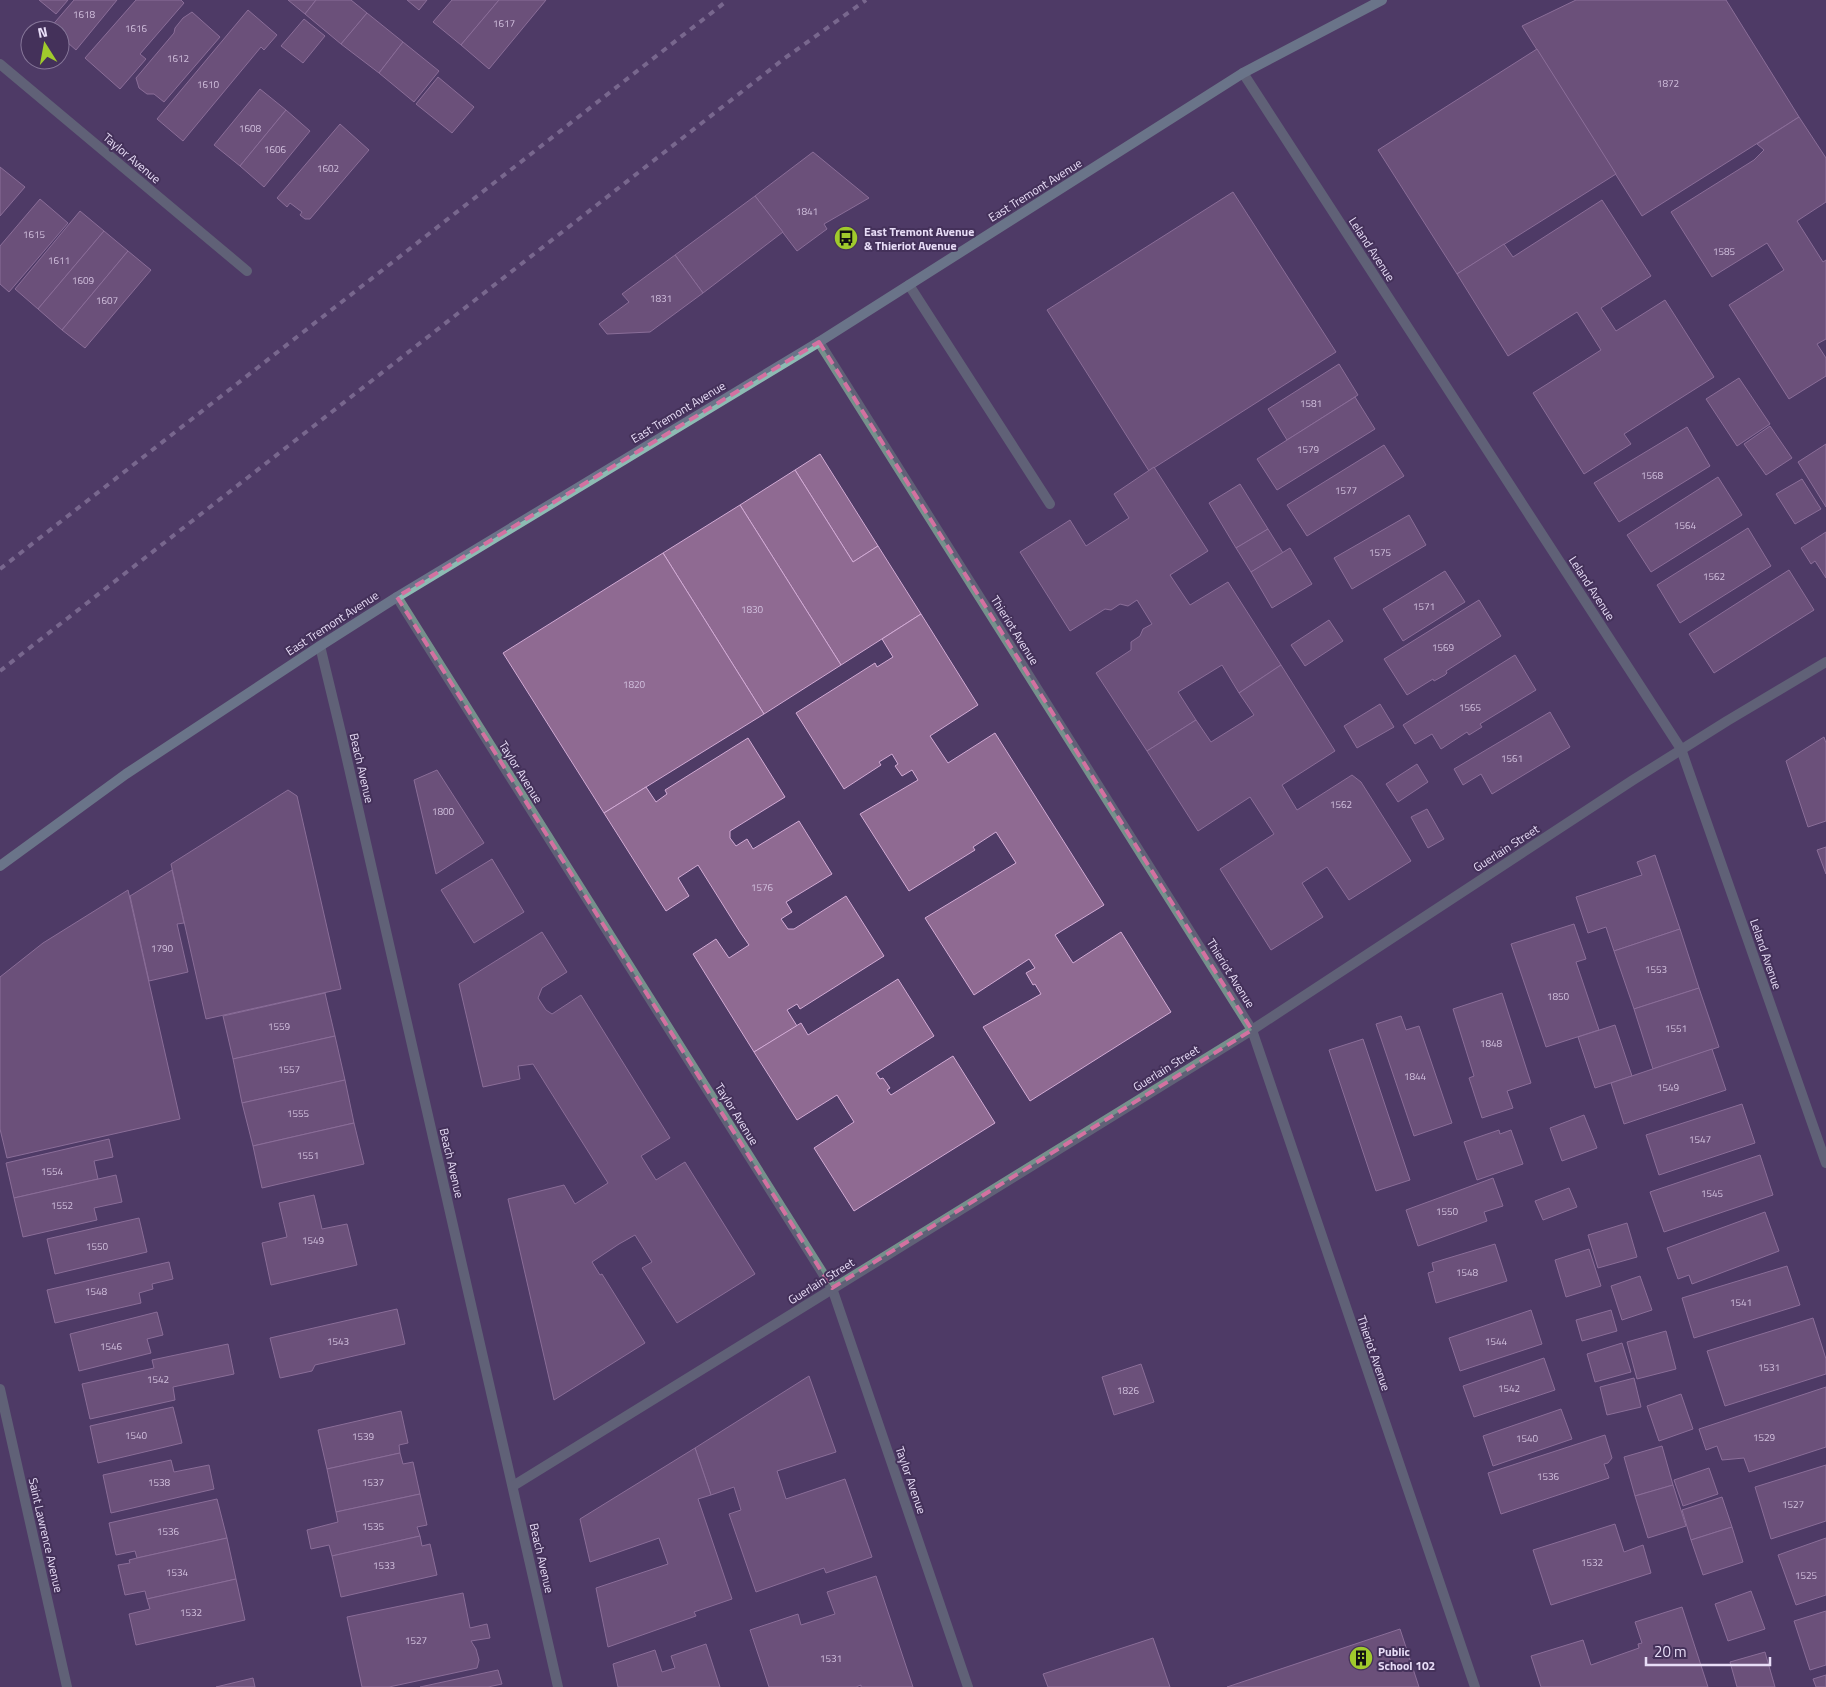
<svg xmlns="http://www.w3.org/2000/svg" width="1826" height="1687" viewBox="0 0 1826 1687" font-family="'Titillium Web',sans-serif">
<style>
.building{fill:#8f6a92;stroke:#d2abd5}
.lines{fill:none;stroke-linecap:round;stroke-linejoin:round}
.lane{stroke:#75918c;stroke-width:10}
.street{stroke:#75918c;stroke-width:10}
.secondary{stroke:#8dbbb3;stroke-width:10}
.rail{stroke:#ac9dbe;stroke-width:4;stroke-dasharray:6 6;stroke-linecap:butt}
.marked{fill:none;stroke:#d371a1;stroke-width:4;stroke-dasharray:10 6;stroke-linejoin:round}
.labels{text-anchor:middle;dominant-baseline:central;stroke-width:4;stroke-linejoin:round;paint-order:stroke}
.number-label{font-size:10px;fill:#d2c0de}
.street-label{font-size:12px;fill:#e8ddf7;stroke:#44315a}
.poi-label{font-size:12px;font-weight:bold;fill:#e8ddf7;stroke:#44315a;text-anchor:start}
</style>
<rect width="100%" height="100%" fill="#4f3b66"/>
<!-- building -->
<g class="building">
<polygon points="39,0 68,0 56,14"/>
<polygon points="74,0 117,0 76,50 60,36 60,30 52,30 50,28"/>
<polygon points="136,0 181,0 184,3 140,54 146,59 120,89 85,58"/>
<polygon points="288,0 316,0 305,14"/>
<polygon points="316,0 351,0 367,13 341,44 305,14"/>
<polygon points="407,0 427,0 419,10"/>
<polygon points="452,0 499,0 461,45 433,22"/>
<polygon points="499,0 546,0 489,69 461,45"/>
<polygon points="1576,0 1726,0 1799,117 1642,216 1522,26"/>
<polygon points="248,10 277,35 264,50 261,47 183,141 157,119"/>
<polygon points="192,12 220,37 164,102 154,94 147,94 139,88 136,78 174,33 175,28 183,18"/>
<polygon points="367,13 403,42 379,73 341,44"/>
<polygon points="304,19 325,36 303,63 281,46"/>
<polygon points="403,42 439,71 414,102 379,73"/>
<polygon points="1537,49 1616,174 1457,274 1378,150"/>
<polygon points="438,77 474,107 452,133 416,104"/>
<polygon points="260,89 286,110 240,166 214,145"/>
<polygon points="286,110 310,131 264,187 240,166"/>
<polygon points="1799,117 1826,158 1826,202 1797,221 1823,262 1826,260 1826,339 1817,344 1826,358 1826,376 1789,399 1729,305 1784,270 1767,243 1712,277 1671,212 1754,160 1764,150 1757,144"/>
<polygon points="340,124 369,150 310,219 305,219 300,215 302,212 290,203 287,207 277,198"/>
<polygon points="813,152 869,198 824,224 827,229 797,251 755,196"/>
<polygon points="0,167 25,187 0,216"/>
<polygon points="1233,192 1336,352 1149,471 1047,310"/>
<polygon points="755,196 783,232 703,293 675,255"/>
<polygon points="40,199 68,223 9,292 0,284 0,246"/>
<polygon points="1602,200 1651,276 1601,308 1616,331 1665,300 1714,377 1624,434 1631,444 1584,474 1533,393 1601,350 1577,312 1508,356 1457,274 1504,244 1513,257"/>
<polygon points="80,211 104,231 38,309 15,289"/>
<polygon points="104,231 128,251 62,330 38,309"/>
<polygon points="128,251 151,270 85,348 62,330"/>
<polygon points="675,255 703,293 650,332 607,334 599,324 629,302 622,294"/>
<polygon points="1339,364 1358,395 1287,440 1268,409"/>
<polygon points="1739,378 1770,424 1737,446 1706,399"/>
<polygon points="1355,397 1375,429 1277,490 1257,459"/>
<polygon points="1770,426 1792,458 1766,475 1744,444"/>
<polygon points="1687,427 1710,466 1619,522 1594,483"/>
<polygon points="1826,444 1826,507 1798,462"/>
<polygon points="1384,445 1404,476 1307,536 1287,505"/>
<polygon points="820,454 878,546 853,562 795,470"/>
<polygon points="1154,467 1208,551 1170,575 1190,605 1228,582 1281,665 1239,693 1222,665 1178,692 1196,720 1147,751 1096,673 1131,650 1131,642 1140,636 1143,629 1152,624 1137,600 1128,606 1120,604 1111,610 1105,609 1070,631 1020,552 1070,520 1086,546 1129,518 1114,494"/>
<polygon points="795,470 853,562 878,546 921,614 841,665 740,505"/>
<polygon points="1718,477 1742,515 1651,572 1627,535"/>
<polygon points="1802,479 1821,509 1795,524 1776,494"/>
<polygon points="1240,484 1268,529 1236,548 1209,503"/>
<polygon points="740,505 841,665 764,714 663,553"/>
<polygon points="1409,515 1426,545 1352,589 1334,558"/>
<polygon points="1748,528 1771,566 1680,623 1657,585"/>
<polygon points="1268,529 1283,553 1251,572 1236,548"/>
<polygon points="1826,532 1826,578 1815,561 1811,564 1801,548"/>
<polygon points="1290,548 1312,584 1272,608 1251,572"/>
<polygon points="663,553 764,714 604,813 503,653"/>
<polygon points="1789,570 1814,610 1714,673 1689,634"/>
<polygon points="1445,571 1465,602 1403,641 1383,609"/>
<polygon points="1479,600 1501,636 1446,671 1447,673 1445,675 1434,681 1433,679 1407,695 1384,659"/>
<polygon points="921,614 978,705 930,736 948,763 995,733 1104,905 1055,935 1073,963 1121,932 1171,1012 1030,1101 983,1027 1041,994 1035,984 1033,985 1026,973 1035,968 1029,959 974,995 925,918 1016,863 996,832 973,847 975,850 909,891 860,814 918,780 912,770 902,776 895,766 898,764 892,754 879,762 881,765 844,789 796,713 875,663 877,667 893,657 882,639"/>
<polygon points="1329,620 1343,641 1305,666 1291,645"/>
<polygon points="1515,655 1536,690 1480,724 1482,727 1469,735 1467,732 1441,749 1432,734 1415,744 1403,725"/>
<polygon points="1281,665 1335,751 1282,785 1297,810 1352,775 1361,782 1411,861 1349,900 1327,867 1302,883 1323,917 1271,950 1220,869 1274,834 1250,797 1198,831 1147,751 1196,720 1211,742 1254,715 1239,693"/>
<polygon points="1380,704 1394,727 1357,748 1344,726"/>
<polygon points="1550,712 1570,747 1492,794 1481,774 1463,785 1454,769"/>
<polygon points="1824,737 1826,743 1826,821 1808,827 1786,761"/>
<polygon points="748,738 785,797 730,831 730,838 736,846 747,839 753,849 799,821 832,874 786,902 792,912 781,919 788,929 794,929 846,896 884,956 800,1009 797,1004 787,1010 797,1026 754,1052 693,954 716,939 729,958 749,945 740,932 698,865 678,878 689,896 666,911 604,813 646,787 656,802 667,794 665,790"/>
<polygon points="1417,764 1428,782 1398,802 1386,784"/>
<polygon points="437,770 484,843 436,874 414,780"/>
<polygon points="288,790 297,796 341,989 206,1019 171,864"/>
<polygon points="1427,809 1444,839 1428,848 1411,817"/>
<polygon points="1826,847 1826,874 1817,850"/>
<polygon points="1655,855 1680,929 1614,951 1606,927 1588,933 1576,897 1642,875 1637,862"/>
<polygon points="492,859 524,912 474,943 441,890"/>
<polygon points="172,870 184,923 177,924 188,972 149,981 130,896"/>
<polygon points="128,890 180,1119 7,1158 0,1129 0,977 43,943"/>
<polygon points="1574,924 1586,959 1576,962 1599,1030 1546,1047 1511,944"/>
<polygon points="1680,929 1699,988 1634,1009 1614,951"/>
<polygon points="542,932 567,972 542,988 538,998 546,1010 552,1014 581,995 670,1138 641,1156 656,1180 685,1162 755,1274 677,1323 642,1268 652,1262 635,1235 619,1244 592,1262 600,1275 602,1274 645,1343 554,1400 508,1199 564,1185 575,1204 608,1183 533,1064 518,1066 520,1079 483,1087 459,984"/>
<polygon points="898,979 934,1036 876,1073 880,1079 883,1078 890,1088 887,1090 891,1095 953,1056 995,1123 854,1211 814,1148 854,1122 837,1095 797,1120 754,1052 801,1023 808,1035"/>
<polygon points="1699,988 1719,1047 1653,1069 1634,1009"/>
<polygon points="325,993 335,1036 233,1059 223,1016"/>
<polygon points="1502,993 1531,1083 1507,1091 1513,1108 1482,1118 1469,1078 1474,1076 1453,1009"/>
<polygon points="1401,1016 1406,1030 1419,1026 1452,1123 1414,1136 1376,1024"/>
<polygon points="1615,1025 1632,1076 1595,1088 1578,1037"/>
<polygon points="335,1036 345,1080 242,1103 233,1059"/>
<polygon points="1363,1039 1410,1180 1376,1191 1329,1050"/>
<polygon points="1712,1049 1726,1090 1624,1124 1611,1083"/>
<polygon points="345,1080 354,1123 253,1146 242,1103"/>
<polygon points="1742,1104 1755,1143 1659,1175 1646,1135"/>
<polygon points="1584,1115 1597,1148 1562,1161 1550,1128"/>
<polygon points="354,1123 364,1164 262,1188 253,1146"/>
<polygon points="1499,1130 1500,1134 1511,1130 1523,1164 1477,1180 1464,1142"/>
<polygon points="109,1139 113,1157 94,1161 98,1179 14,1198 6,1163"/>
<polygon points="1760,1155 1773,1195 1664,1232 1650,1192"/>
<polygon points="116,1175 122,1202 94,1208 97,1220 23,1237 14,1198"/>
<polygon points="1493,1178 1503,1206 1484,1212 1487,1221 1418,1246 1406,1210"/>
<polygon points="1569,1188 1577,1207 1543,1220 1535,1201"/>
<polygon points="314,1195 322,1229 347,1224 357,1265 271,1285 262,1243 287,1237 279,1203"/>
<polygon points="1765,1212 1779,1251 1692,1284 1689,1275 1678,1279 1667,1248"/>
<polygon points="139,1218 147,1252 55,1274 47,1239"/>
<polygon points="1627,1223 1637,1257 1598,1268 1588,1235"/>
<polygon points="1495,1244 1507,1281 1436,1303 1428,1273 1434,1271 1432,1263"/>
<polygon points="1589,1249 1601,1286 1566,1297 1555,1260"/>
<polygon points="169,1262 173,1279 152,1284 153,1289 139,1293 141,1303 55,1323 47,1290"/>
<polygon points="1787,1266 1800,1305 1694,1338 1682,1298"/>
<polygon points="1640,1276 1652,1310 1622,1320 1611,1286"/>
<polygon points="397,1309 405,1344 315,1365 312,1371 280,1378 270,1338"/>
<polygon points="1531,1310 1542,1344 1460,1371 1449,1338"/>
<polygon points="1611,1310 1617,1331 1582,1341 1576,1320"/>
<polygon points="157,1312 163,1335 147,1339 151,1353 79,1371 70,1334"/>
<polygon points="1813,1318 1826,1359 1826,1374 1725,1406 1707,1351"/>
<polygon points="1666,1331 1676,1369 1637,1379 1627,1342"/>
<polygon points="1622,1343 1631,1372 1595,1382 1587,1354"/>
<polygon points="228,1344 234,1374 173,1387 175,1400 90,1419 82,1384 154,1368 152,1360"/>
<polygon points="1544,1358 1555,1390 1474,1417 1463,1386"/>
<polygon points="1141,1364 1154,1402 1114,1415 1102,1377"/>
<polygon points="809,1376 836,1452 777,1471 786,1499 845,1479 872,1557 826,1573 824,1568 756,1592 729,1514 741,1510 734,1487 711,1495 695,1448"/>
<polygon points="1634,1378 1641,1407 1607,1415 1600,1387"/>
<polygon points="1826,1387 1826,1447 1749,1472 1744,1458 1722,1460 1717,1446 1706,1450 1699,1429"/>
<polygon points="1681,1394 1693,1429 1659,1441 1647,1406"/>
<polygon points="173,1407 182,1443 98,1463 90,1426"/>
<polygon points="1561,1409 1572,1439 1493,1466 1483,1436"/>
<polygon points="401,1411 408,1443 399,1445 400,1453 327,1469 318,1430"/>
<polygon points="1605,1435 1612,1458 1608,1463 1604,1464 1609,1478 1501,1514 1488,1473"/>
<polygon points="1662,1446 1673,1485 1635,1496 1624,1457"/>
<polygon points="695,1448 711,1495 698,1499 732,1599 694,1612 696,1616 608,1647 596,1588 668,1564 659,1538 590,1562 580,1519"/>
<polygon points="400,1453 403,1464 413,1462 420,1494 336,1512 327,1469"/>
<polygon points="171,1460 174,1472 209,1465 214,1489 111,1513 103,1475"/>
<polygon points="1826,1465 1826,1521 1771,1539 1755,1487"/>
<polygon points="1709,1468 1718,1494 1683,1506 1674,1480"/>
<polygon points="1673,1485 1686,1526 1648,1538 1635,1496"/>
<polygon points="420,1494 427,1525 417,1527 420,1536 332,1556 329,1545 311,1549 307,1530 338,1522 336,1512"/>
<polygon points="1722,1497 1732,1527 1691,1540 1682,1510"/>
<polygon points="217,1499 227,1538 137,1558 135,1551 116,1555 109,1523"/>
<polygon points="1615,1524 1624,1552 1643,1545 1651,1573 1551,1605 1533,1550"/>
<polygon points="1732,1527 1743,1562 1703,1575 1691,1540"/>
<polygon points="420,1536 422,1546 430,1544 437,1575 341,1597 332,1556"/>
<polygon points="227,1538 236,1579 147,1599 145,1591 125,1595 118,1565 130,1563 129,1560 137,1558"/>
<polygon points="1826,1538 1826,1595 1796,1605 1778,1555"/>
<polygon points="876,1576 913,1687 861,1687 861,1685 856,1687 769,1687 750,1630 798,1614 801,1625 835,1614 827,1592"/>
<polygon points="236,1579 245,1620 136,1645 129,1614 150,1609 147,1599"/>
<polygon points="1751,1591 1765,1629 1728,1641 1715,1604"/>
<polygon points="463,1593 470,1628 487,1624 490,1638 471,1641 476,1649 479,1660 477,1668 389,1687 362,1687 347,1617"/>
<polygon points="1682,1607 1708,1687 1541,1687 1531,1656 1583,1640 1591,1665 1639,1648 1638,1644 1642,1643 1635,1622"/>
<polygon points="1826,1611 1826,1665 1810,1670 1794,1621"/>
<polygon points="1400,1629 1419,1687 1227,1687"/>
<polygon points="1153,1638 1170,1687 1048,1687 1043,1674"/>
<polygon points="706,1644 720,1687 618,1687 613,1664 655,1650 662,1672 675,1668 671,1656"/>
<polygon points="1765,1652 1775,1687 1737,1687 1730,1662"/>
<polygon points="498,1670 502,1684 488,1687 420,1687"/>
<polygon points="1826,1675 1826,1687 1816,1687 1813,1679"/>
<polygon points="253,1678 255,1687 216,1687"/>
</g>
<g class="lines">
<!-- lane -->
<polyline class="lane" points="909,285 1050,504"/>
<!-- street -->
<g class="street">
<polyline points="0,64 247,271"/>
<polyline points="1243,73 1681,749 1826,1163"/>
<polyline points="819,342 1252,1030 1475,1687"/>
<polyline points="397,597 832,1288 968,1687"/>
<polyline points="320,646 341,733 558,1687"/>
<polyline points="0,1389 67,1687"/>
<polyline points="513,1486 1252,1030 1633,780 1727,721 1826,662"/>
</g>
<!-- secondary -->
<polyline class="secondary" points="0,866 126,774 320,646 397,597 819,342 1243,73 1382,0"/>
<!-- rail -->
<g class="rail">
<polyline points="0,569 728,0"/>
<polyline points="0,671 785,58 866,0"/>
</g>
</g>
<!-- marked area -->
<path d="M0 0H1826V1687H0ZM819,342L1252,1030L832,1288L397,597Z" fill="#4f3b66" fill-opacity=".55" fill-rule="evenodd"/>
<path class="marked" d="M819,342L1252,1030L832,1288L397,597Z"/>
<!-- icons -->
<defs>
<g id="bus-disc" transform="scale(1.25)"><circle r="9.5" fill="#a0ca2c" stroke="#44315a"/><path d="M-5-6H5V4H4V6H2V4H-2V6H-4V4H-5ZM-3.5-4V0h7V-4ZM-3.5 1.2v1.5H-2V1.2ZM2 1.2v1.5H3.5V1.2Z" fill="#111"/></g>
<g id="building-disc" transform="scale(1.25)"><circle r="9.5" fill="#a0ca2c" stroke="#44315a"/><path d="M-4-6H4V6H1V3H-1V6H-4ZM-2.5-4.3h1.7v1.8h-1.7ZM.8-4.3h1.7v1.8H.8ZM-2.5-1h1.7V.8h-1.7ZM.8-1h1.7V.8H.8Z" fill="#111"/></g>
</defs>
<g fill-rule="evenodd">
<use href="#bus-disc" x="846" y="238"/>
<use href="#building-disc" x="1361" y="1658"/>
</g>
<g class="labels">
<!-- number labels -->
<g class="number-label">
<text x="84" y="14">1618</text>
<text x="504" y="23">1617</text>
<text x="136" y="28">1616</text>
<text x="178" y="58">1612</text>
<text x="1668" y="83">1872</text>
<text x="208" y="84">1610</text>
<text x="250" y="128">1608</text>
<text x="275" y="149">1606</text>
<text x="328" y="168">1602</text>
<text x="807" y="211">1841</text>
<text x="34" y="234">1615</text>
<text x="1724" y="251">1585</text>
<text x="59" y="260">1611</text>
<text x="83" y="280">1609</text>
<text x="661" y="298">1831</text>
<text x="107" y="300">1607</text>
<text x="1311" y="403">1581</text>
<text x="1308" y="449">1579</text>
<text x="1652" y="475">1568</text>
<text x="1346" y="490">1577</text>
<text x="1685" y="525">1564</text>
<text x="1380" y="552">1575</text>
<text x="1714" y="576">1562</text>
<text x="1424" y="606">1571</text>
<text x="752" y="609">1830</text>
<text x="1443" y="647">1569</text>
<text x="634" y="684">1820</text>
<text x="1470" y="707">1565</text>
<text x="1512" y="758">1561</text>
<text x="1341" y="804">1562</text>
<text x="443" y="811">1800</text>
<text x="762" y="887">1576</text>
<text x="162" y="948">1790</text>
<text x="1656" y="969">1553</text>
<text x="1558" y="996">1850</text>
<text x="279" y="1026">1559</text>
<text x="1676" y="1028">1551</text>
<text x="1491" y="1043">1848</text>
<text x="289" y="1069">1557</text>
<text x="1415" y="1076">1844</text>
<text x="1668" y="1087">1549</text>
<text x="298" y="1113">1555</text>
<text x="1700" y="1139">1547</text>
<text x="308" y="1155">1551</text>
<text x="52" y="1171">1554</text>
<text x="1712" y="1193">1545</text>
<text x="62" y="1205">1552</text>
<text x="1447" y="1211">1550</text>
<text x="313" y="1240">1549</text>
<text x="97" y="1246">1550</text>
<text x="1467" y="1272">1548</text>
<text x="96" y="1291">1548</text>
<text x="1741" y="1302">1541</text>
<text x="338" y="1341">1543</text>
<text x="1496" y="1341">1544</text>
<text x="111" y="1346">1546</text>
<text x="1769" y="1367">1531</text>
<text x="158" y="1379">1542</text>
<text x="1509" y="1388">1542</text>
<text x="1128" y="1390">1826</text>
<text x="136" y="1435">1540</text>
<text x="363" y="1436">1539</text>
<text x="1764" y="1437">1529</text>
<text x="1527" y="1438">1540</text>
<text x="1548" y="1476">1536</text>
<text x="159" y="1482">1538</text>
<text x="373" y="1482">1537</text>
<text x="1793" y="1504">1527</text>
<text x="373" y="1526">1535</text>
<text x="168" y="1531">1536</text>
<text x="1592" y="1562">1532</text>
<text x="384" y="1565">1533</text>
<text x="177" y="1572">1534</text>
<text x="1806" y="1575">1525</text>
<text x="191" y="1612">1532</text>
<text x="416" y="1640">1527</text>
<text x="831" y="1658">1531</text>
</g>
<!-- street labels -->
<g class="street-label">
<text transform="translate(132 158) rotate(40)">Taylor Avenue</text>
<text transform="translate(1035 190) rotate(-32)">East Tremont Avenue</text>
<text transform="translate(1372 249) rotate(57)">Leland Avenue</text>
<text transform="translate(678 412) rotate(-31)">East Tremont Avenue</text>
<text transform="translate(1592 588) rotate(57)">Leland Avenue</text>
<text transform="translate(332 623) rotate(-33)">East Tremont Avenue</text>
<text transform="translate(1015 630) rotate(58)">Thieriot Avenue</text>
<text transform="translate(362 768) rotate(77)">Beach Avenue</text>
<text transform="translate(521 772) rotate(58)">Taylor Avenue</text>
<text transform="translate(1506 848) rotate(-33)">Guerlain Street</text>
<text transform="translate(1766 954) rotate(71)">Leland Avenue</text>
<text transform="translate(1231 973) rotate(58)">Thieriot Avenue</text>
<text transform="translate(1166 1068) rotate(-32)">Guerlain Street</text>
<text transform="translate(737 1114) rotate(58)">Taylor Avenue</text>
<text transform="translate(452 1163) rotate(77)">Beach Avenue</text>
<text transform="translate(821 1281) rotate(-32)">Guerlain Street</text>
<text transform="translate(1374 1353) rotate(71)">Thieriot Avenue</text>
<text transform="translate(911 1480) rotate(71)">Taylor Avenue</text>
<text transform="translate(46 1535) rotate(77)">Saint Lawrence Avenue</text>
<text transform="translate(542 1558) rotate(77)">Beach Avenue</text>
</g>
<!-- poi labels -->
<g class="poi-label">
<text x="864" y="231">East Tremont Avenue<tspan x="864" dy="14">&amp; Thieriot Avenue</tspan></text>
<text x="1378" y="1651">Public<tspan x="1378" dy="14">School 102</tspan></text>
</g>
</g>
<!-- north arrow -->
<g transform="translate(45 45) rotate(349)"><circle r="24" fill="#44315a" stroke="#867699"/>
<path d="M0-4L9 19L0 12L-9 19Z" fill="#a0ca2c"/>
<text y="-8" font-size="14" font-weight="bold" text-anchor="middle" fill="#e8ddf7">N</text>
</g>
<!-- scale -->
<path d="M1646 1657v8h124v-8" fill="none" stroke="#e8ddf7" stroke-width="2.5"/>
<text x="1654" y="1657" font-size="15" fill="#e8ddf7" stroke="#44315a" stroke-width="4" paint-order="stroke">20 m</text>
</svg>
